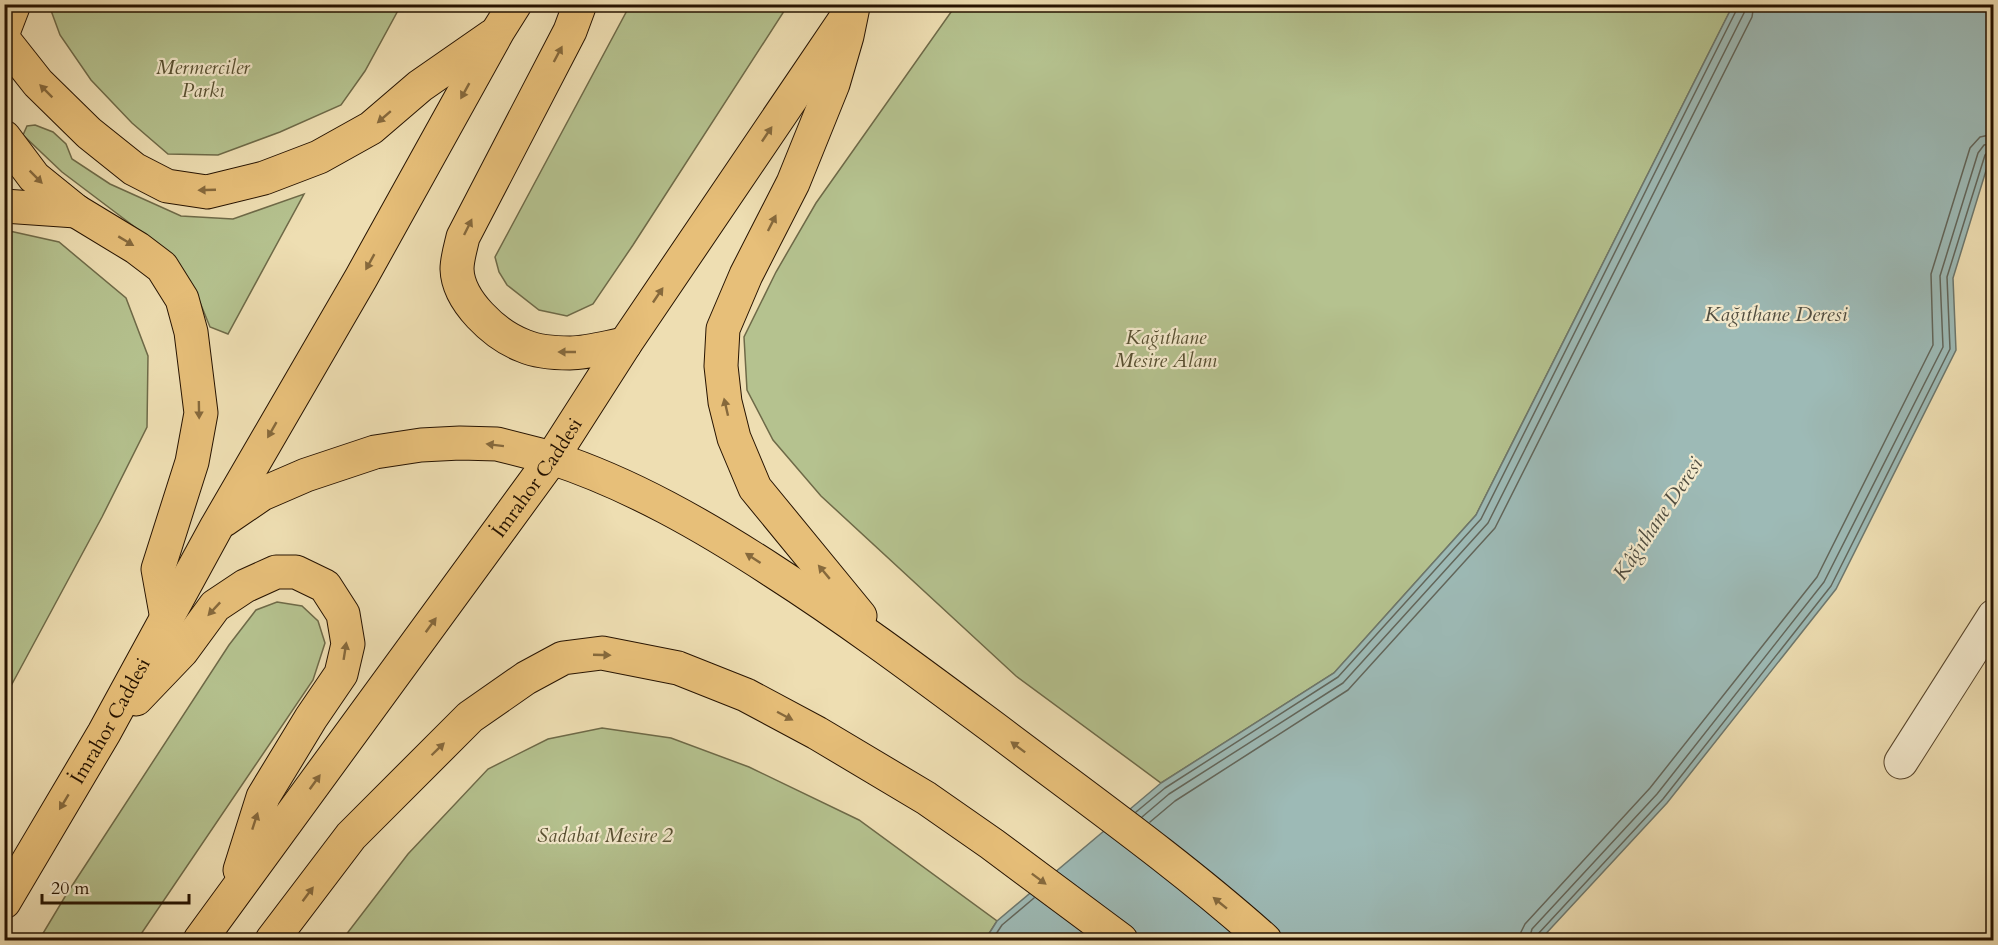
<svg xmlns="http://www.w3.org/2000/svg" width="1998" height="945" viewBox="0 0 1998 945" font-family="Cardo,serif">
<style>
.green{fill:#b5c28f;stroke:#6e6a48;stroke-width:1.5}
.water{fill:#9dbab6;stroke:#6d776d;stroke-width:1.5}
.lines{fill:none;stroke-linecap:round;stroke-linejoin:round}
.shore{stroke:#62665b;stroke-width:1.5}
.minor-casing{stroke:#58462c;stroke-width:35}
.major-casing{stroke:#261300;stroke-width:35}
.highway-casing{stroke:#261300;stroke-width:35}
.minor{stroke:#f4eacd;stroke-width:33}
.major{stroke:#e7bf79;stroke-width:33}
.highway{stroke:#e7bf79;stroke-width:33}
.oneway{fill:#86693c}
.labels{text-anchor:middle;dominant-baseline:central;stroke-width:4.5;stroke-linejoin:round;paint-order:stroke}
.park-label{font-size:20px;font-style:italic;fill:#585032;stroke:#f4eacd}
.street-label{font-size:20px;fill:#261300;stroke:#f4eacd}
.water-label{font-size:21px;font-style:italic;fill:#504d40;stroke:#f4eacd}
</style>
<rect width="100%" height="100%" fill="#eedeb2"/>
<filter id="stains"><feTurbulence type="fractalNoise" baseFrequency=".00333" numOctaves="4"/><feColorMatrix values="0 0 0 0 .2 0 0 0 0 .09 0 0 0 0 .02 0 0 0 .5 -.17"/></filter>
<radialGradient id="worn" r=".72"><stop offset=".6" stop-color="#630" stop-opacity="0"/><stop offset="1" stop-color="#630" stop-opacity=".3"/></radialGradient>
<!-- green -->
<g class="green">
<polygon points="49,5 49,4 401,5 365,71 341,105 280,132 218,155 168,154 132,123 91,80 60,35"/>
<polygon points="630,5 788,5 633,245 593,304 567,316 539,310 507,285 499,272 495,257"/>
<polygon points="956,5 1733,5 1476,515 1334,673 1161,783 1016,676 821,496 773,440 747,390 744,337 776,272 816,203"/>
<polygon points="35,125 53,132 66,144 72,159 110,184 181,216 233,219 304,194 228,334 210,327 199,300 148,237 62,172 23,135 27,126"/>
<polygon points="5,230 59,242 126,298 148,356 147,427 102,517 5,697"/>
<polygon points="277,602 302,606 318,621 325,643 313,680 137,940 39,940 66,895 229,645 256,610"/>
<polygon points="602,728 671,738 749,767 859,820 997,921 985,940 342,940 408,854 488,769 548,739"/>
</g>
<!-- water -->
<polygon class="water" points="1733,5 1993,5 1993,148 1953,278 1956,350 1836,589 1667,803 1540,940 985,940 997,921 1161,783 1334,673 1476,515"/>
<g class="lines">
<!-- shore -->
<g class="shore">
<polyline points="1136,812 1165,788 1338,677 1481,519 1737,9 1738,4"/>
<polyline points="1142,817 1169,794 1343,683 1488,523 1744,13 1745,4"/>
<polyline points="1150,822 1175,801 1348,690 1495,528 1752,17 1754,4"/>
<polyline points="992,940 1002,925 1034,898"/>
<polyline points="1520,940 1521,932 1525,924 1650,788 1817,577 1933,345 1931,274 1970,148 1980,137 1994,134"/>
<polyline points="1529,940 1532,929 1657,794 1824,582 1943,347 1940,276 1978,153 1984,145 1994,143"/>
<polyline points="1537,940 1538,934 1663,799 1831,586 1950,349 1947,277 1985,155 1988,152 1994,151"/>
</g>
<!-- minor casing -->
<g class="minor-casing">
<polyline id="minor" points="1901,762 1994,616"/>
</g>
<!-- major casing -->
<g class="major-casing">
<g id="major">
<path d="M580,4L570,31L463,237C461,246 457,259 457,269C458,301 495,335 524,346C538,352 555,353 570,353C588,353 608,347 625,344"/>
<polyline points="4,30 14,4"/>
<polyline points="4,40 38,83 89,133 134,169 167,186 207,192 264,178 319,157 371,128 420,86 492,36"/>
<polyline points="4,137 34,177 76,211 137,248 162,267 182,299 191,332 201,413 192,462 158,569 167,619"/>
<polyline points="4,206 76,211"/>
<polyline points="224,520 262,494 306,475 375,452 421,445 460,443 497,444 552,458"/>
<polyline points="136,699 182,651 215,606 245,586 276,572 296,572 325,586 343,614 348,644 341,674 311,718 263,797 240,870"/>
<path id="s1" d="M4,902L104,733L217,526L361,278L498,31L515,4"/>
<path id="s2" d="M200,940L552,458L625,344L852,9"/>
</g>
</g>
<!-- highway casing -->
<g class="highway-casing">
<g id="highway">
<polyline points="853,7 847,36 833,84 793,183 746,275 723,329 721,366 725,402 734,438 755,488 860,616"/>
<path d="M552,458C631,484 704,526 773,571C851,621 924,676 998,731C1088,799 1181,865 1265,940"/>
<polyline points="272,940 351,836 470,717 526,678 563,658 602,653 678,668 746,695 817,733 926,798 992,844 1121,940"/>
</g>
</g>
<!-- minor -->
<use href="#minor" class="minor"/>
<!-- major -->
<use href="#major" class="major"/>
<!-- highway -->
<use href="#highway" class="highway"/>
</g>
<!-- one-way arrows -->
<defs><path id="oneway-solid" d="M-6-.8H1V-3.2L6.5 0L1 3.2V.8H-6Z" transform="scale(1.5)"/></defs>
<g class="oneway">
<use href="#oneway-solid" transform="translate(558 54) rotate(-62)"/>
<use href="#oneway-solid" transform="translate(46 91) rotate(-135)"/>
<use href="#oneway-solid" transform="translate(465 91) rotate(119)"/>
<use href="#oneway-solid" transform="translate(384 117) rotate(139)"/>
<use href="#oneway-solid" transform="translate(767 134) rotate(-56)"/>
<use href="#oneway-solid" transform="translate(36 177) rotate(45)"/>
<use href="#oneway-solid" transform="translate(207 190) rotate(178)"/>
<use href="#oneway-solid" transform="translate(772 223) rotate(-63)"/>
<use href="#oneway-solid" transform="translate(468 227) rotate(-64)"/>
<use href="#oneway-solid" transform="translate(126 241) rotate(31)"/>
<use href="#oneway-solid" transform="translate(370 262) rotate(119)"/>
<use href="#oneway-solid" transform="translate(658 295) rotate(-56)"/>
<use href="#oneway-solid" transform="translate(567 352) rotate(-180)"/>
<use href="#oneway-solid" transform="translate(726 407) rotate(-103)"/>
<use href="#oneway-solid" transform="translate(199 410) rotate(89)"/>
<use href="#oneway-solid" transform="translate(272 430) rotate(120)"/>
<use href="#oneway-solid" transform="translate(495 445) rotate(-173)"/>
<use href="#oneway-solid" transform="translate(753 558) rotate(-147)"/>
<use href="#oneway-solid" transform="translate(824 572) rotate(-130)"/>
<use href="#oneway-solid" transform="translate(214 609) rotate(133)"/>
<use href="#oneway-solid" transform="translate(431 625) rotate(-54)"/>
<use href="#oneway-solid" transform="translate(345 651) rotate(-81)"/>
<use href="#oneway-solid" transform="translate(602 655) rotate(2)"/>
<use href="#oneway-solid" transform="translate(785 716) rotate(28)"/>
<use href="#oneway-solid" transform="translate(1018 747) rotate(-143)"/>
<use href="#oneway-solid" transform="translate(438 749) rotate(-44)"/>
<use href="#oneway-solid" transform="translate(315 782) rotate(-54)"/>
<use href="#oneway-solid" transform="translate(64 802) rotate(121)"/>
<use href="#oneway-solid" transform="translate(255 821) rotate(-72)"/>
<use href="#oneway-solid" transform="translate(1039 879) rotate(37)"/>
<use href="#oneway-solid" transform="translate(308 894) rotate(-53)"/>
<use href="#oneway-solid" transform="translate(1220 903) rotate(-141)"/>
</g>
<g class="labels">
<!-- park labels -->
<g class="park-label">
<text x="203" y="67">Mermerciler<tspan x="203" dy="23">Parkı</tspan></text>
<text x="1166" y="337">Kağıthane<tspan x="1166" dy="23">Mesire Alanı</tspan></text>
<text x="605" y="835">Sadabat Mesire 2</text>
</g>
<!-- street labels -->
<g class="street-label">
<text stroke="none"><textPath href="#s2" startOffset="572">İmrahor Caddesi</textPath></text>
<text stroke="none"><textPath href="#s1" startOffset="210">İmrahor Caddesi</textPath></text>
</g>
<!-- water labels -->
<g class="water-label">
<text x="1776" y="314">Kağıthane Deresi</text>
<text transform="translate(1658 519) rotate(-56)">Kâğıthane Deresi</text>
</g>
</g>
<!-- margin -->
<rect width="1998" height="945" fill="none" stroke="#eedeb2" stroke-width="24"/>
<rect x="6" y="6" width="1986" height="933" fill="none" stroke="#261300" stroke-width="3"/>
<rect x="12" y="12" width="1974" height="921" fill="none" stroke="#261300" stroke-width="1.5"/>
<!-- scale -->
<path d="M42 894v9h147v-9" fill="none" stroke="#261300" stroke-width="3"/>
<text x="51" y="894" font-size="18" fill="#261300" stroke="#f4eacd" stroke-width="4.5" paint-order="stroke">20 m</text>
<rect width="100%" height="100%" filter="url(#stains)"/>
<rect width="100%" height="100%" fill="url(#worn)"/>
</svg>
